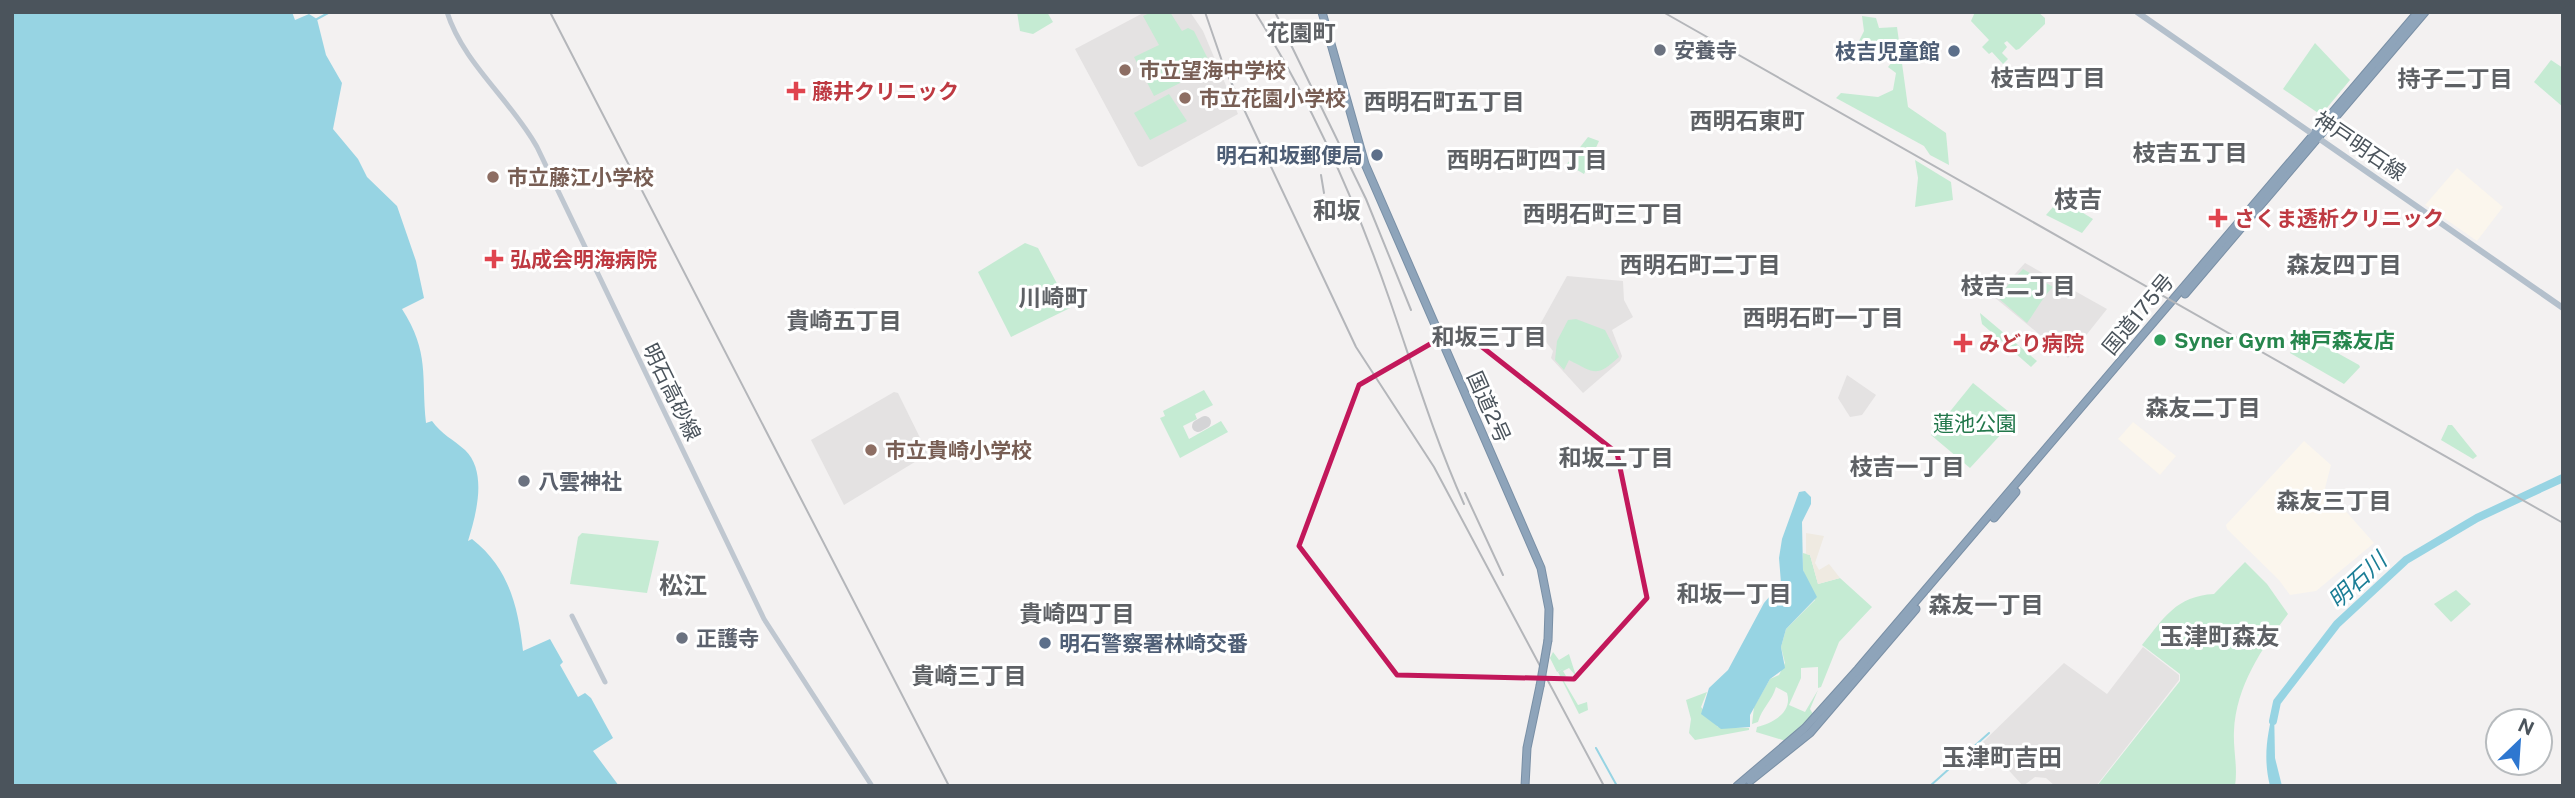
<svg xmlns="http://www.w3.org/2000/svg" width="2575" height="798" viewBox="0 0 2575 798" font-family="'Public Sans','Noto Sans JP',sans-serif">
<style>
.commercial{fill:#fbf6ed}
.education{fill:#e4e2e2}
.green{fill:#c5ebd3}
.sand{fill:#efeae1}
.water{fill:#97d4e3}
.lines{fill:none;stroke-linecap:round;stroke-linejoin:round}
.stream{stroke:#97d4e3;stroke-width:2}
.river{stroke:#97d4e3;stroke-width:8}
.taxiway{stroke:#d4d4d6;stroke-width:12}
.highway-casing{stroke:#798fa5;stroke-width:9}
.secondary{stroke:#bfc7d0;stroke-width:5}
.primary{stroke:#b4c0cc;stroke-width:6}
.highway{stroke:#8ea4ba;stroke-width:7}
.rail{stroke:#b4b6ba;stroke-width:2}
.highway-bridge-casing{stroke:#798fa5;stroke-width:9;stroke-linecap:butt}
.highway-bridge{stroke:#8ea4ba;stroke-width:7}
.marked{fill:none;stroke:#c2185b;stroke-width:5;stroke-linejoin:round}
.worship-dot{fill:#6b7280;stroke:#fff;stroke-width:2.5}
.service-dot{fill:#5c6f8a;stroke:#fff;stroke-width:2.5}
.education-dot{fill:#8d6e63;stroke:#fff;stroke-width:2.5}
.health-dot{fill:#e0444e;stroke:#fff;stroke-width:2.5}
.leisure-dot{fill:#2e9e5b;stroke:#fff;stroke-width:2.5}
.labels{text-anchor:middle;dominant-baseline:central;stroke-width:6;stroke-linejoin:round;paint-order:stroke}
.worship-label{font-size:21px;font-weight:bold;fill:#5b616d;stroke:#fff;text-anchor:start}
.service-label{font-size:21px;font-weight:bold;fill:#4e5e75;stroke:#fff;text-anchor:end}
.education-label{font-size:21px;font-weight:bold;fill:#785e54;stroke:#fff;text-anchor:start}
.health-label{font-size:21px;font-weight:bold;fill:#be3a42;stroke:#fff;text-anchor:start}
.street-label{font-size:21px;fill:#4b545c;stroke:#fff}
.leisure-label{font-size:21px;font-weight:bold;fill:#27864d;stroke:#fff;text-anchor:start}
.park-label{font-size:21px;fill:#22774b;stroke:#fff}
.neighbourhood-label{font-size:23px;font-weight:bold;fill:#5e6165;stroke:#fff}
.water-label{font-size:23px;font-style:italic;fill:#1b7e96;stroke:#fff}
.quarter-label{font-size:24px;font-weight:bold;fill:#5e6165;stroke:#fff}
</style>
<rect width="100%" height="100%" fill="#f3f1f1"/>
<!-- commercial -->
<g class="commercial">
<polygon points="2457,168 2503,207 2477,241 2425,205"/>
<polygon points="2133,422 2176,456 2160,475 2118,439"/>
<polygon points="2304,441 2331,465 2325,488 2374,543 2316,591 2290,595 2279,580 2227,529 2226,525"/>
</g>
<!-- education -->
<g class="education">
<polygon points="1145,12 1190,12 1203,31 1238,114 1142,167 1138,166 1075,49"/>
<polygon points="2025,263 2107,309 2068,358 1994,297"/>
<polygon points="1567,276 1623,281 1624,300 1633,317 1612,330 1622,356 1620,361 1583,393 1551,358 1553,351 1537,330"/>
<polygon points="1847,375 1876,395 1862,415 1850,417 1838,398"/>
<polygon points="894,392 898,393 928,454 844,505 811,440"/>
<polygon points="2143,647 2179,675 2179,680 2096,786 2055,786 2046,778 2035,777 2023,786 1983,742 2064,663 2107,694"/>
</g>
<!-- green -->
<g class="green">
<polygon points="1017,12 1047,12 1053,22 1033,34 1020,31"/>
<polygon points="1152,12 1170,12 1182,31 1188,28 1194,31 1212,67 1154,96 1134,57 1159,45 1143,16"/>
<polygon points="1975,12 2038,12 2045,18 2045,24 2019,49 2016,50 2007,41 2004,43 2007,47 2002,53 2008,59 2003,64 1992,52 1989,54 1982,47 1989,40 1971,21"/>
<polygon points="1862,16 1876,18 1879,28 1897,27 1908,107 1946,133 1949,165 1930,155 1924,146 1836,98 1841,93 1878,97 1893,90 1896,73 1888,67 1893,61 1885,53 1858,43 1864,31"/>
<polygon points="2315,43 2350,80 2321,115 2283,89"/>
<polygon points="2551,60 2563,68 2563,107 2534,82"/>
<polygon points="1169,94 1187,121 1150,140 1134,113"/>
<polygon points="1588,137 1599,141 1584,174 1567,164"/>
<polygon points="1915,160 1951,182 1953,200 1915,207 1918,178"/>
<polygon points="2060,199 2093,219 2082,233 2046,215"/>
<polygon points="1025,243 1038,248 1070,308 1011,337 978,272"/>
<path d="M2023,269L2053,287C2044,295 2036,311 2027,323L1997,297Z"/>
<polygon points="1980,313 2037,361 2031,367 1982,324"/>
<path d="M1576,319L1605,330L1619,357C1596,378 1595,373 1569,360L1564,370L1555,360L1557,341L1568,320Z"/>
<polygon points="2305,335 2359,365 2360,367 2344,384 2290,353"/>
<polygon points="1973,383 2014,416 2015,419 1970,468 1931,435"/>
<polygon points="1204,390 1213,405 1195,414 1197,419 1183,426 1189,439 1221,421 1228,432 1180,458 1160,418 1165,416 1163,411"/>
<polygon points="2448,425 2452,425 2477,456 2473,459 2441,440"/>
<polygon points="582,533 659,541 647,593 570,584 578,537"/>
<path d="M1803,553L1810,555L1818,584L1840,578L1872,607L1839,642L1821,687L1818,688V667L1801,668V678L1789,705L1805,712L1818,690L1810,709L1813,714L1786,741L1756,732L1757,727C1772,723 1793,713 1787,693L1776,687C1772,701 1762,708 1758,722L1752,724L1754,707L1770,679L1779,675L1785,663L1781,647L1786,629L1815,600L1803,570Z"/>
<path d="M2245,562L2267,584L2288,614C2262,648 2236,686 2234,731C2233,750 2238,767 2235,786H2097L2180,681V674L2142,645C2164,618 2176,596 2214,594Z"/>
<polygon points="2456,590 2471,604 2451,622 2434,604"/>
<polygon points="1553,652 1559,660 1569,654 1576,676 1569,668 1563,671 1566,676 1562,678 1578,705 1587,702 1588,710 1579,714 1558,672 1563,669 1557,672 1550,658"/>
<polygon points="1707,692 1701,707 1718,727 1749,728 1749,730 1695,740 1689,733 1691,719 1686,700"/>
</g>
<!-- sand -->
<polygon class="sand" points="1806,533 1824,536 1815,563 1819,570 1829,564 1840,578 1818,584 1810,555 1806,554"/>
<!-- water -->
<g class="water">
<path d="M12,12H292L295,20L309,14L317,19L326,55L342,83L333,129L358,159L367,177L397,206L416,261L424,298L402,309C430,353 421,376 426,423L432,421C441,434 454,440 465,450C488,472 476,515 468,541L472,539C509,568 518,606 523,651L550,639L563,662L560,665L578,697L585,693L591,698L613,738L593,751L619,786H12Z"/>
<polygon points="1805,491 1811,497 1811,504 1802,522 1803,570 1817,597 1786,629 1781,647 1785,668 1770,679 1750,715 1750,727 1721,729 1701,714 1709,688 1728,670 1764,603 1781,583 1779,558 1782,539 1799,492"/>
<path d="M2274,707L2275,758L2282,786H2270C2263,758 2267,735 2274,707Z"/>
</g>
<g class="lines">
<!-- stream -->
<g class="stream">
<polyline points="317,19 330,12"/>
<polyline points="1596,748 1617,786"/>
<polyline points="1930,786 1989,733"/>
</g>
<!-- river -->
<polyline class="river" points="2273,721 2277,702 2337,624 2406,560 2477,518 2563,478"/>
<!-- taxiway -->
<polyline class="taxiway" points="1198,426 1205,422"/>
<!-- highway casing -->
<g class="highway-casing">
<g id="highway">
<polyline points="1322,12 1365,164 1541,568 1549,609 1548,640"/>
<polyline points="2185,294 2425,12"/>
<polyline points="1994,518 2016,492"/>
<polyline points="1750,781 1810,733 1916,609"/>
<polyline points="1525,786 1527,748 1540,686"/>
<polyline points="1737,786 1805,728 1858,669 2418,12"/>
</g>
</g>
<!-- secondary -->
<g class="secondary">
<path d="M447,12C463,63 511,100 537,147L764,619L872,786"/>
<polyline points="572,616 605,682"/>
</g>
<!-- primary -->
<polyline class="primary" points="2137,12 2563,308"/>
<!-- highway -->
<use href="#highway" class="highway"/>
<!-- rail -->
<g class="rail">
<polyline points="550,12 949,786"/>
<polyline points="1205,12 1224,67 1356,347 1434,467 1604,786"/>
<path d="M1255,12C1310,100 1355,200 1389,298C1413,367 1434,437 1464,504"/>
<polyline points="1275,12 1366,199 1411,310"/>
<polyline points="1663,12 2563,523"/>
<polyline points="1321,175 1324,193"/>
<polyline points="1465,493 1503,575"/>
</g>
<!-- highway-bridge casing -->
<g class="highway-bridge-casing">
<polyline id="highway-bridge" points="1540,686 1548,640"/>
</g>
<!-- highway-bridge -->
<use href="#highway-bridge" class="highway-bridge"/>
</g>
<!-- marked area -->
<path class="marked" d="M1458,328L1617,453L1647,598L1574,679L1397,675L1299,546L1359,385Z"/>
<!-- markers -->
<g class="worship-dot">
<circle cx="1660" cy="50" r="7"/>
<circle cx="524" cy="481" r="7"/>
<circle cx="682" cy="638" r="7"/>
</g>
<g class="service-dot">
<circle cx="1954" cy="51" r="7"/>
<circle cx="1377" cy="155" r="7"/>
<circle cx="1045" cy="643" r="7"/>
</g>
<g class="education-dot">
<circle cx="1125" cy="70" r="7"/>
<circle cx="1185" cy="98" r="7"/>
<circle cx="493" cy="177" r="7"/>
<circle cx="871" cy="450" r="7"/>
</g>
<g class="health-dot">
<path d="M792.5 80.5h7v7h7v7h-7v7h-7v-7h-7v-7h7z"/>
<path d="M2214.5 207.5h7v7h7v7h-7v7h-7v-7h-7v-7h7z"/>
<path d="M490.5 248.5h7v7h7v7h-7v7h-7v-7h-7v-7h7z"/>
<path d="M1959.5 332.5h7v7h7v7h-7v7h-7v-7h-7v-7h7z"/>
</g>
<circle class="leisure-dot" cx="2160" cy="340" r="7"/>
<g class="labels">
<!-- worship labels -->
<g class="worship-label">
<text x="1674" y="50">安養寺</text>
<text x="538" y="481">八雲神社</text>
<text x="696" y="638">正護寺</text>
</g>
<!-- service labels -->
<g class="service-label">
<text x="1940" y="51">枝吉児童館</text>
<text x="1363" y="155">明石和坂郵便局</text>
<text x="1059" y="643" text-anchor="start">明石警察署林崎交番</text>
</g>
<!-- education labels -->
<g class="education-label">
<text x="1139" y="70">市立望海中学校</text>
<text x="1199" y="98">市立花園小学校</text>
<text x="507" y="177">市立藤江小学校</text>
<text x="885" y="450">市立貴崎小学校</text>
</g>
<!-- health labels -->
<g class="health-label">
<text x="812" y="91">藤井クリニック</text>
<text x="2234" y="218">さくま透析クリニック</text>
<text x="510" y="259">弘成会明海病院</text>
<text x="1979" y="343">みどり病院</text>
</g>
<!-- street labels -->
<g class="street-label">
<text transform="translate(2360 146) rotate(34)">神戸明石線</text>
<text transform="translate(2138 314) rotate(-50)">国道175号</text>
<text transform="translate(672 392) rotate(64)">明石高砂線</text>
<text transform="translate(1489 407) rotate(66)">国道2号</text>
</g>
<!-- leisure labels -->
<g class="leisure-label">
<text x="2174" y="340">Syner Gym 神戸森友店</text>
</g>
<!-- park labels -->
<g class="park-label">
<text x="1975" y="423">蓮池公園</text>
</g>
<!-- neighbourhood labels -->
<g class="neighbourhood-label">
<text x="1301" y="32">花園町</text>
<text x="2048" y="77">枝吉四丁目</text>
<text x="2455" y="78">持子二丁目</text>
<text x="1444" y="101">西明石町五丁目</text>
<text x="1747" y="120">西明石東町</text>
<text x="2190" y="152">枝吉五丁目</text>
<text x="1527" y="159">西明石町四丁目</text>
<text x="1603" y="213">西明石町三丁目</text>
<text x="1700" y="264">西明石町二丁目</text>
<text x="2344" y="264">森友四丁目</text>
<text x="2018" y="285">枝吉二丁目</text>
<text x="1053" y="297">川崎町</text>
<text x="1823" y="317">西明石町一丁目</text>
<text x="844" y="320">貴崎五丁目</text>
<text x="1489" y="336">和坂三丁目</text>
<text x="2203" y="407">森友二丁目</text>
<text x="1616" y="457">和坂二丁目</text>
<text x="1907" y="466">枝吉一丁目</text>
<text x="2334" y="500">森友三丁目</text>
<text x="1734" y="593">和坂一丁目</text>
<text x="1986" y="604">森友一丁目</text>
<text x="1077" y="613">貴崎四丁目</text>
<text x="969" y="675">貴崎三丁目</text>
</g>
<!-- water labels -->
<g class="water-label">
<text transform="translate(2357 580) rotate(-43)">明石川</text>
</g>
<!-- quarter labels -->
<g class="quarter-label">
<text x="2078" y="199">枝吉</text>
<text x="1337" y="210">和坂</text>
<text x="683" y="585">松江</text>
<text x="2220" y="636">玉津町森友</text>
<text x="2002" y="757">玉津町吉田</text>
</g>
</g>
<!-- border -->
<rect width="2575" height="798" fill="none" stroke="#4b545c" stroke-width="28"/>
<!-- north arrow -->
<g transform="translate(2519 742) rotate(25)"><circle r="33" fill="#ffffff" stroke="#b7bbbe" stroke-width="2"/>
<path d="M0-5L12 26L0 18L-12 26Z" fill="#2e77d0"/>
<text y="-10" font-size="19" font-weight="bold" text-anchor="middle" fill="#4b545c">N</text>
</g>
</svg>
